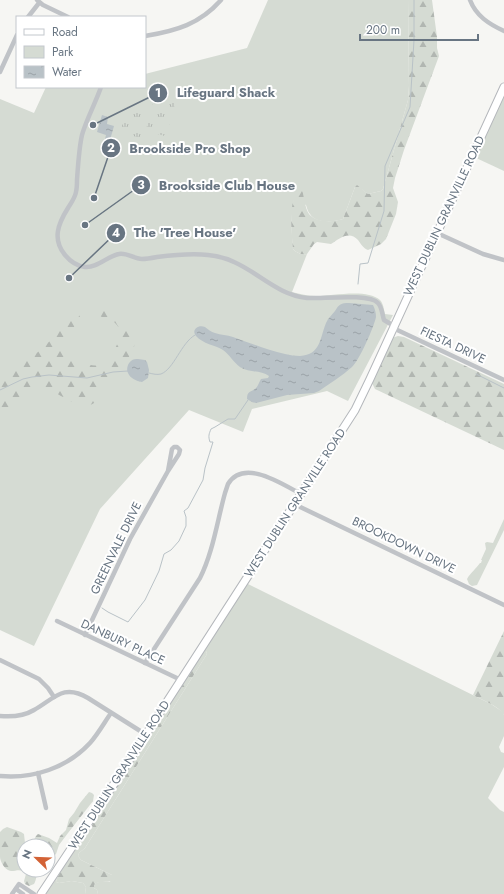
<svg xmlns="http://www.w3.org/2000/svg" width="504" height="894" viewBox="0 0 504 894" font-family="Jost,sans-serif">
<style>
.green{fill:#d5dbd3}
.forest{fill:url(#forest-firs)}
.park{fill:url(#park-tufts)}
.water{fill:url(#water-ripples)}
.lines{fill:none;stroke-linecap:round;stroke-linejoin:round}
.stream{stroke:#b9c2c7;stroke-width:1}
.primary-casing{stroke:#b4b7bb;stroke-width:9}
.minor{stroke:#c0c3c7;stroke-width:4.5}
.primary{stroke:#fff;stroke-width:7}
.labels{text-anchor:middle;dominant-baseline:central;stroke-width:4;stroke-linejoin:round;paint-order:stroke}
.street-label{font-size:12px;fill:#687582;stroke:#fff}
.leader{fill:none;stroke:#687582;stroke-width:1.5}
.callout-dot{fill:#687582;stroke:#fff;stroke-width:1.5}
.mark-label{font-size:12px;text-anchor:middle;font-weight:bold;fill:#fff}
.callout-label{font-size:13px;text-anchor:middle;font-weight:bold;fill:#687582;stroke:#fff;stroke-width:4;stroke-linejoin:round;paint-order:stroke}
</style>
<defs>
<pattern id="forest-firs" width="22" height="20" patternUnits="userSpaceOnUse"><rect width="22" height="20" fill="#d5dbd3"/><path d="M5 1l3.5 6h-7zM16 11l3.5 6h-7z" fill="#b1b6b1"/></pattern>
<pattern id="park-tufts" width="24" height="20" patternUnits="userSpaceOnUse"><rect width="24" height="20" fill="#d5dbd3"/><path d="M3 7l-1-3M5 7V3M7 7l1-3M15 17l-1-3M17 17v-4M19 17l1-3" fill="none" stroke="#b1b6b1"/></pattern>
<pattern id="water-ripples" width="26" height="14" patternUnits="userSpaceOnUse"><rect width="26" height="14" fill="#b9c2c7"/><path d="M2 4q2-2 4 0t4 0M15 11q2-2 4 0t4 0" fill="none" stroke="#9aa2a7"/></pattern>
</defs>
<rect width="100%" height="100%" fill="#f6f6f3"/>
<!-- green -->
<g class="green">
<path d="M268,0H408L409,86L408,100L383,189L381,191L368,194L357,186L355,187L343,219C333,222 316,224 310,214C308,212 307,208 306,205L294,200L291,221L293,249C296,253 302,255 307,254L292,292C300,294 308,296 316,296C332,296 367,288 380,300C383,303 384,309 385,314L393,315L348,401L327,391L252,409L243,432L189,410L100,509L34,646L0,630V99L34,113L46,87H145V74L247,48Z"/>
<polygon points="504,93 504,171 474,157"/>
<path d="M504,519V530L477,585L472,586L469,584L467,579C471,572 476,569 480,563H481L482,560H481L486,549L485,543L487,542L493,543Z"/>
<path d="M246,583L491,704L503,712L504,715V736L499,747L501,752L504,753V767L488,798L500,810L504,812V894H98L97,890L94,888V885C98,880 105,882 110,882L112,875L81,860L78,856L79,853L85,848L207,654L206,651L202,652Z"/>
<polygon points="57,878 56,882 59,883 72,881 83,883 86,887 85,894 46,894"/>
</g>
<!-- forest -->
<g class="forest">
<path d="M408,0H432L437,37V48L439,56L404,150L395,178L393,188L398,202L396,214L386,239L381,244L368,250C363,248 361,244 358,240C349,230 339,239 331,244L317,242L314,244L307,254C302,255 296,253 293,249C292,234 287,200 300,189H302C304,197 305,208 309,214C316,223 334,222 343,219L355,187L357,185L368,194L381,191L383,189L408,100L409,86Z"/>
<path d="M105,307C115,309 119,317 125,325C128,329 133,334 134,340C138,356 113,370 106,382C102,388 101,398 94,403C80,413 61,392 46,390C28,388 26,403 14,410C10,413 5,414 0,415V373L21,363L38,352L53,338L61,328L76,315H79L80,317C76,325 65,340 66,348C67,354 73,356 77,359C83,361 91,367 97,365C108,364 121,342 120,332C120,329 118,326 116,324C112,319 105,319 100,316C98,311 101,308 105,307Z"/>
<polygon points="398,336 404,337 504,384 504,450 375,389 372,383 392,338"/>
<path d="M504,631V715C499,706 482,700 473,695Z"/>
<path d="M205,651H206L207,654L85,848L79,853L78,856L81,860L112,875L113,878L112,881C106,883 99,880 94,885V888L97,890L98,894H85L86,887L83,883L72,881L59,883L56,882L57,878L82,837L89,830L143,743L202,652Z"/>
<path d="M89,792L92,793L94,795L93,801L68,833L59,845L56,854L48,860V846H24V870H38C36,874 37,879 34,884L29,886L25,884L24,881L26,874C21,868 17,871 11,871C6,871 0,862 0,857C0,849 0,840 0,832L3,829L7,827L21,832L24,834L25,843L30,845C34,843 34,837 38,834L49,838L57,843L60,836L66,830L69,819L74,813L80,803Z"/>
</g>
<!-- park -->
<g class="park">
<polygon points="159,86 178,91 178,92 173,112 172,112 153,107 152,106 155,97 156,97 155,95 158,87"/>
<polygon points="128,106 148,112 141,138 120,133"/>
<polygon points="152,110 171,115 172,116 166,135 165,136 146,131 146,130 148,121 149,120 149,119 151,111"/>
</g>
<!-- water -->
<g class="water">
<polygon points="102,115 108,117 107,124 114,126 110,140 105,139 106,135 97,132"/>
<path d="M349,303L373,305C375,309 376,313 376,317C374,327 359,361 352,367C342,376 330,383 319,391L314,393L287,395L256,403L252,402L247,399C247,390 251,393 256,388C258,386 259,382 261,379L268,378L269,376C261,370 249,373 240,367C234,363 230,355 223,350C215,345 203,344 196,336C191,330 198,324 205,327C208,329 211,332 215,333C221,335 227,335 233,337C250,343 267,350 285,354C290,355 295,356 300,356C321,355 320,337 326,323C328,318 332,315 335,311C339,304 341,303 349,303Z"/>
<path d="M138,359L145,360L147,362L149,370L148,378L142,382C136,381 130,378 128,373C126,369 128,363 131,361C133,359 136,359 138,359Z"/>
</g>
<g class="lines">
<!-- stream -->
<g class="stream">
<polyline points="358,284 360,264 368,263 384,211 385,166 410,107 414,40 414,0"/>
<path d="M149,373C153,374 157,375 161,374C174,369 181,343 195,335"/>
<polyline points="476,374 504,388"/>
<polyline points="0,390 23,379 32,377 49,375 87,378 113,372 128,371"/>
<path d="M102,608L108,612L128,622L145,600L159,571L164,554L171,550L179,541L186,526V517L184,511L188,508L203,480L205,468L213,442H210C208,436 209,434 211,429L215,427L228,419H235L248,400"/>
</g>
<!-- primary casing -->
<g class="primary-casing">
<polyline id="primary" points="41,894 112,787 355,410 370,379 504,87"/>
</g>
<!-- minor -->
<g class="minor">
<polyline points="37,0 43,5 68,17"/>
<path d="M470,0C476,16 489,24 504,31"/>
<polyline points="28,17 39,3"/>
<path d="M145,36C176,31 200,24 221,0"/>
<polyline points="0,72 17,35"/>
<path d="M101,87C96,102 86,120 82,135C79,148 78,166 77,180C77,184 77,188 76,192C75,198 71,203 68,208C58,224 52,239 65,255C70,261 77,266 85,267C98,268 107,256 119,254C126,252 134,259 142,259C147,259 152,258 157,257C173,255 191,253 208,255C217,256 226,258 234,262C259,273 278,295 307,298C321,299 369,293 378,303C382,307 382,314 384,320L394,326"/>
<polyline points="437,233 483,254 504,260"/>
<polyline points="393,328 504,380"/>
<polyline points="294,504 504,605"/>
<polyline points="57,621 181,680"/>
<polyline points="85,635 130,539 168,471 172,449 174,447 177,447 180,450 179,454 168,471"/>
<polyline points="0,660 39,679 48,688 54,697"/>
<path d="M145,663L200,578C213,552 217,522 225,493C226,490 227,487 228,484C244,458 282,484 301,494"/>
<path d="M0,716C11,717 24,716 34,710C54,699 63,683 88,698L145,734"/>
<polyline points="38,773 46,808"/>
<path d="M0,776C33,779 67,768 90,743C98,734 104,723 111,713"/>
<polyline points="16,889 23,894"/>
<polyline points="12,894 19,884 34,894"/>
</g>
<!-- primary -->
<use href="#primary" class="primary"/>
</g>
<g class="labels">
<!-- street labels -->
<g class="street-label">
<text transform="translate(444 216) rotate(-65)">WEST DUBLIN GRANVILLE ROAD</text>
<text transform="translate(453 345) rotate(25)">FIESTA DRIVE</text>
<text transform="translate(295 503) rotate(-57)">WEST DUBLIN GRANVILLE ROAD</text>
<text transform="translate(404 545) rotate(26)">BROOKDOWN DRIVE</text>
<text transform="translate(116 548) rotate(-64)">GREENVALE DRIVE</text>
<text transform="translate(123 642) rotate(25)">DANBURY PLACE</text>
<text transform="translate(119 775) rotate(-57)">WEST DUBLIN GRANVILLE ROAD</text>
</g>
</g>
<!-- callouts -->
<path class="leader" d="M93 125L158 93M94 198L111 148M85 225L141 185M69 278L116 233"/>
<g class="callout-dot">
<circle cx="93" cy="125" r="4"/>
<circle cx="94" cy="198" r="4"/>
<circle cx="85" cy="225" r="4"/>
<circle cx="69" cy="278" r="4"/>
<circle cx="158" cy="93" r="10"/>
<circle cx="111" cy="148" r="10"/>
<circle cx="141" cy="185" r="10"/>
<circle cx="116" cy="233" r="10"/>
</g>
<g class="mark-label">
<text x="158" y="97">1</text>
<text x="111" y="152">2</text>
<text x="141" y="189">3</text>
<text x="116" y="237">4</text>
</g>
<g class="callout-label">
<text x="226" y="97">Lifeguard Shack</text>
<text x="190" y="153">Brookside Pro Shop</text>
<text x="227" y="190">Brookside Club House</text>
<text x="185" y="237">The 'Tree House'</text>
</g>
<!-- legend -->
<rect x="16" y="16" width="130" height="72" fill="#ffffff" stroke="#c3c8cd"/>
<rect x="24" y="29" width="20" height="6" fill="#ffffff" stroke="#c3c8cd"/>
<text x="52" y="36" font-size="12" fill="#687582">Road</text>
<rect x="24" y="46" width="20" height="12" fill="#d5dbd3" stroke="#c3c8cd"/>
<text x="52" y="56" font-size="12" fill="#687582">Park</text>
<rect x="24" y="66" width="20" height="12" fill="url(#water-ripples)" stroke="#c3c8cd"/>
<text x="52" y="76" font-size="12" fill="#687582">Water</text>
<!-- north arrow -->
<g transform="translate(36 858) rotate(293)"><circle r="19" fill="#ffffff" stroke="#c3c8cd"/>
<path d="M0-3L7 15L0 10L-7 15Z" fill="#d36236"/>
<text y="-6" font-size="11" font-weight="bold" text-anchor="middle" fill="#687582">N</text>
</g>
<!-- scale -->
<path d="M360 34v6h118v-6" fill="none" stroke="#687582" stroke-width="2"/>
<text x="366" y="34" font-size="12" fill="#687582" stroke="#ffffff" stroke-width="3" paint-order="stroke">200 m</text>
</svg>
